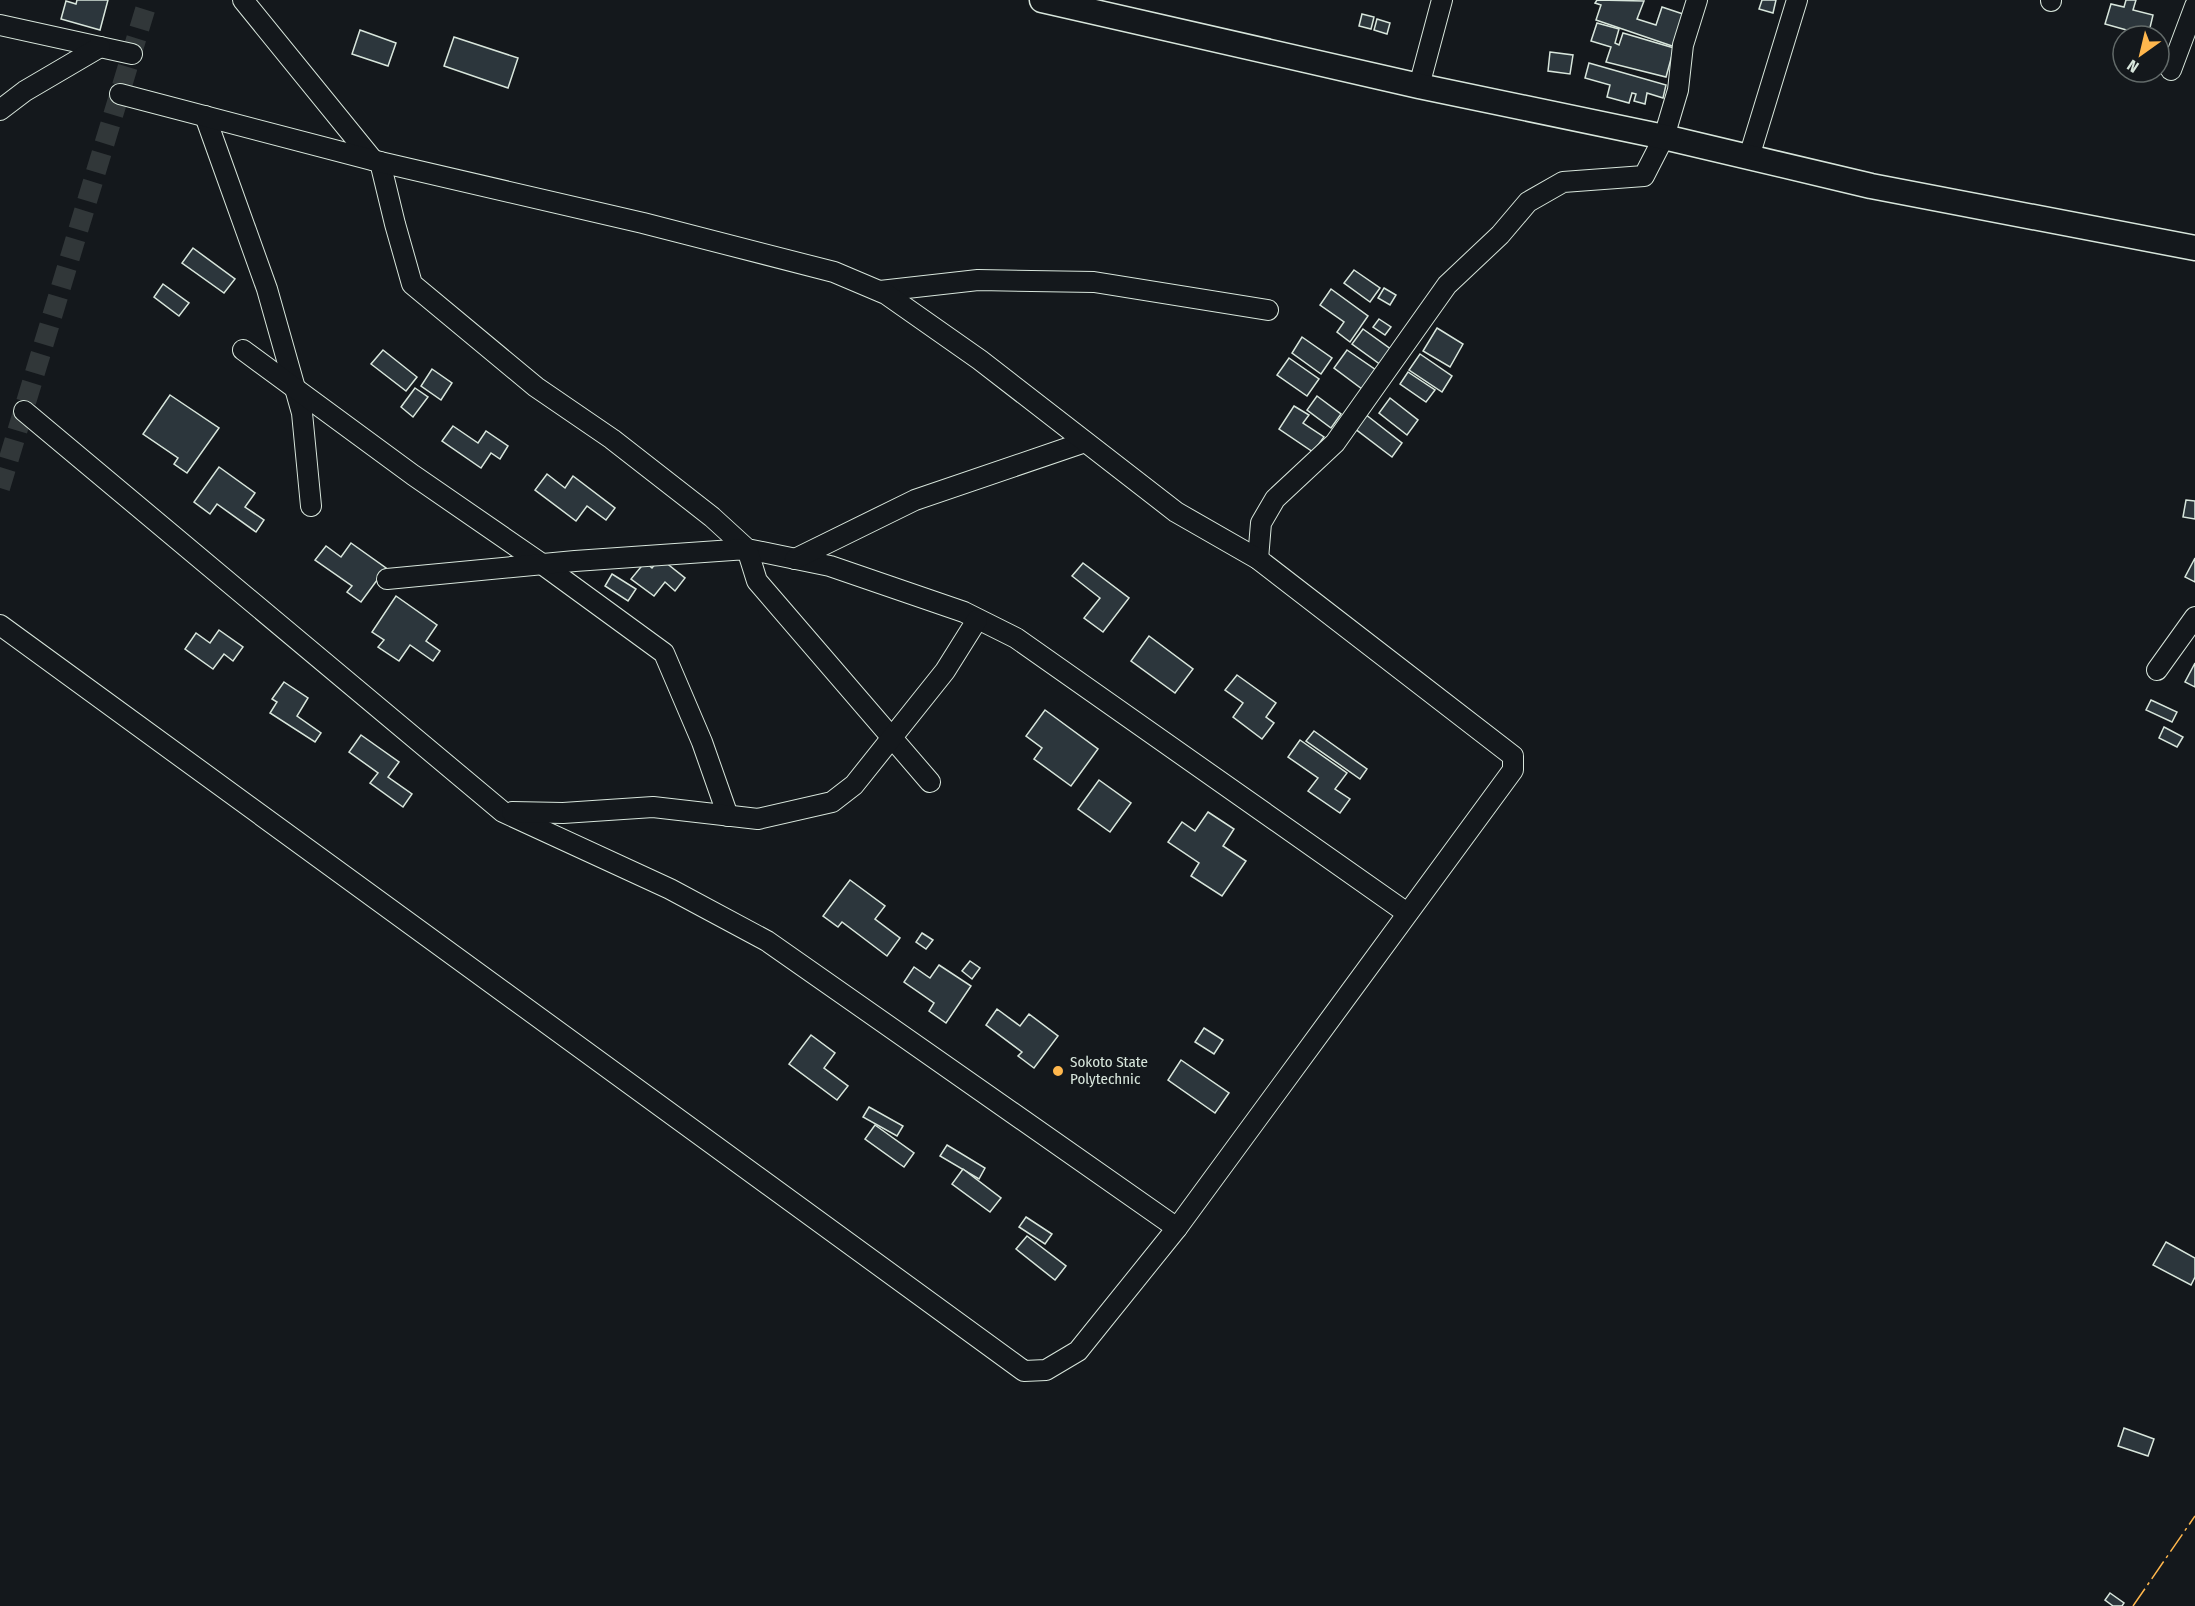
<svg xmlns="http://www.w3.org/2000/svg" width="2195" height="1606" viewBox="0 0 2195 1606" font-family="'Fira Sans Condensed',sans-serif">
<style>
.building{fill:#2c363c;stroke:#d8e6dc;stroke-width:1.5}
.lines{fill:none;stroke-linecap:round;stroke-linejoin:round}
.minor-tunnel{stroke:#313739;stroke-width:20;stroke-dasharray:20 10;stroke-linecap:butt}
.minor-casing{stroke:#d8e6dc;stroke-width:22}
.tertiary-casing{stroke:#d8e6dc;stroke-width:27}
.minor{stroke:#14181c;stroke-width:20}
.tertiary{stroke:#14181c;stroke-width:24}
.power{stroke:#ffb74d;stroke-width:1.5;stroke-dasharray:21 4.5 3 4.5;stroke-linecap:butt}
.poi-dot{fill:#ffb74d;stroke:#14181c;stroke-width:2}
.labels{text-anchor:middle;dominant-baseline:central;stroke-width:4.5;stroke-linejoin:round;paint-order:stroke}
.poi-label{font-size:15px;fill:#d8e6dc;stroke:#14181c;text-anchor:start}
</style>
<rect width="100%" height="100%" fill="#14181c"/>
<!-- building -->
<g class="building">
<polygon points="77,0 108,0 100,30 61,19 66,1 76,4"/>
<polygon points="1597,0 1644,1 1637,19 1656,25 1662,7 1689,16 1678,48 1596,20 1601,5 1595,3"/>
<polygon points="1762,0 1776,0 1773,13 1759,9"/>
<polygon points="2126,0 2136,0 2133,10 2153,15 2148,36 2105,24 2111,4 2124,7"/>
<polygon points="1362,14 1374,17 1371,29 1359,26"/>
<polygon points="1377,19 1390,23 1387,34 1374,30"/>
<polygon points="1597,23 1619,29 1615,43 1619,45 1623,33 1674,48 1666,77 1606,62 1611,47 1591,41"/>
<polygon points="360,30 396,43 388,66 352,54"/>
<polygon points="454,37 518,58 508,88 444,66"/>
<polygon points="1550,52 1573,55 1570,74 1548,71"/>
<polygon points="1589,63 1666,85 1663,98 1647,93 1645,104 1634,101 1636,94 1632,93 1629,103 1607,97 1610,85 1585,78"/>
<polygon points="193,248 235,279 224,293 182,263"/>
<polygon points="1354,270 1380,288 1370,302 1344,283"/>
<polygon points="163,284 189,303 179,316 154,297"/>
<polygon points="1384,288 1396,295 1390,305 1378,298"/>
<polygon points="1331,289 1368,316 1350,342 1337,332 1344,322 1320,305"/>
<polygon points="1379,319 1391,327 1385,335 1373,327"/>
<polygon points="1437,328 1463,344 1450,367 1423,351"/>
<polygon points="1363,329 1392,350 1381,365 1352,344"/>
<polygon points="1302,337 1332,358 1321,374 1292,353"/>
<polygon points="383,350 417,377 406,391 371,364"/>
<polygon points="1347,350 1376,370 1362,389 1334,368"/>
<polygon points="1420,354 1452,376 1442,392 1409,370"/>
<polygon points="1289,358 1319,379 1307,396 1277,375"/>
<polygon points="432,369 452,383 441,400 421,386"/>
<polygon points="1408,372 1435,390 1426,402 1400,384"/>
<polygon points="415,388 428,397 413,417 401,407"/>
<polygon points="170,395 219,428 187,473 174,464 178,458 143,434"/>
<polygon points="1317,396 1341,414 1331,428 1307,410"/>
<polygon points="1390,398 1418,420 1407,435 1379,413"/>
<polygon points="1294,406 1309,415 1303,423 1324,437 1313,452 1279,429"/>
<polygon points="1365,414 1402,443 1392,457 1354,428"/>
<polygon points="453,426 478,443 486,431 508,446 500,459 491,453 481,468 442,441"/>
<polygon points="219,467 255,493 245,507 264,520 256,532 217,504 210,514 194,502"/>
<polygon points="547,474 565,488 573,476 615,508 606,520 587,506 576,521 535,490"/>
<polygon points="2186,500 2195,501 2195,519 2183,517"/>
<polygon points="351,543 386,568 361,602 347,592 352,586 315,560 326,546 341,557"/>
<polygon points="660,558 685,578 675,591 665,582 654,596 631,579 645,562 652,568"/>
<polygon points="2195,558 2195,582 2185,577"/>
<polygon points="1083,563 1129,598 1103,632 1084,618 1100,598 1072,576"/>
<polygon points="612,574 636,589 628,601 605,586"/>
<polygon points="396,596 437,625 426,641 440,651 433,661 410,645 399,661 378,647 384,640 372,632"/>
<polygon points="219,630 243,647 233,661 224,654 213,669 185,649 196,633 210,643"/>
<polygon points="1149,636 1193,669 1175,693 1131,661"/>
<polygon points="2195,663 2195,687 2185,682"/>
<polygon points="1237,675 1276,703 1266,717 1274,723 1262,739 1233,717 1243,703 1225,690"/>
<polygon points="284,682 308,698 297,716 321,733 315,742 270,713 277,702 272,699"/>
<polygon points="2151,700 2177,712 2172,722 2146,710"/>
<polygon points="1045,710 1098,749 1071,786 1034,759 1042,748 1026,736"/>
<polygon points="2164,727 2183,737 2177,747 2159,738"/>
<polygon points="1314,731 1367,769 1360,779 1306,741"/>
<polygon points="361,735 399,762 388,777 412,794 403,807 370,783 378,773 349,752"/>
<polygon points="1300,740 1347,773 1335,789 1350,799 1340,813 1308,791 1318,778 1288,757"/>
<polygon points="1099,780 1131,803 1110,832 1078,809"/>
<polygon points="1208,812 1234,829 1223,846 1246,861 1222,896 1191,876 1199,863 1168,842 1182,822 1195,831"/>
<polygon points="850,880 885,906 875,919 900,938 887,956 842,922 838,927 823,916"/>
<polygon points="922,933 933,940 926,949 916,942"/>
<polygon points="970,961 980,968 972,979 962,971"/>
<polygon points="939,965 971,986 946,1023 929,1011 934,1003 904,982 914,967 930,978"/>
<polygon points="997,1009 1020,1026 1029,1014 1058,1036 1034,1068 1018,1056 1022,1052 986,1025"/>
<polygon points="1204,1028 1223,1040 1214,1054 1195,1042"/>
<polygon points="811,1035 835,1053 824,1068 848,1086 837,1100 789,1064"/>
<polygon points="1181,1060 1229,1093 1215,1113 1168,1080"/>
<polygon points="869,1107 903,1126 897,1136 863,1117"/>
<polygon points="875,1125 914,1153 904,1167 865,1139"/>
<polygon points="947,1145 985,1168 979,1179 940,1156"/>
<polygon points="963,1169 1001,1198 990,1212 952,1184"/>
<polygon points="1026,1217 1052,1234 1045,1244 1019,1227"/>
<polygon points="1027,1236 1066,1266 1055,1280 1016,1249"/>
<polygon points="2166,1242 2195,1258 2195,1277 2191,1285 2153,1265"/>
<polygon points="2124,1428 2154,1439 2148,1456 2118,1446"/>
<polygon points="2110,1593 2124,1603 2122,1606 2113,1606 2105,1600"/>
</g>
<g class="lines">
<!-- minor-tunnel -->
<polyline class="minor-tunnel" points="0,488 148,0"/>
<!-- minor casing -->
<g class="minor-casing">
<g id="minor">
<polyline points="243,0 373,160"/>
<polyline points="2051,1 2051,0"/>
<polyline points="0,25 132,54"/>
<polyline points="2171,70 2195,6"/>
<polyline points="1419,86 1442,0"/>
<polyline points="0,110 25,91 100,47"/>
<polyline points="205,116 267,289 302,413 311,506"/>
<polyline points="1749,157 1797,0"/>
<polyline points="380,162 395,224 412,284 536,387 612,439 712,517 747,549 830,566 964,612 1016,638 1407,913"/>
<polyline points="880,291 978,280 1094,282 1268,310"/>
<polyline points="243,350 413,475 542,564 664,653 702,742 728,816"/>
<polyline points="24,411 503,812 670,889 767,941 1177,1228"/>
<polyline points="795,559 915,500 1085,442"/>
<polyline points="1258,559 1261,523 1275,499 1335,443 1447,285 1500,235 1528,202 1563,182 1644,176 1664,137 1678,90 1683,45 1697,0"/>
<polyline points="387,579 575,561 747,549 757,581 930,782"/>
<polyline points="0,625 1024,1371 1046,1370 1078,1351 1177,1228 1513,770 1513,756 1258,559 1176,512 980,360 886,294 834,272 643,223 380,162 120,94"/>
<polyline points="2157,670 2195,617"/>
<polyline points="512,812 563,813 653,807 758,819 832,802 854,785 945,671 977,620"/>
</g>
</g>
<!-- tertiary casing -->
<g class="tertiary-casing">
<polyline id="tertiary" points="1042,0 1419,86 1664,137 1871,186 2195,248"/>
</g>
<!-- minor -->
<use href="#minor" class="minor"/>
<!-- tertiary -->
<use href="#tertiary" class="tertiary"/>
<!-- power -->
<polyline class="power" points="2133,1606 2195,1516"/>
</g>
<!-- markers -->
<circle class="poi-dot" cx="1058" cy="1071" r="6"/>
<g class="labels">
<!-- poi labels -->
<g class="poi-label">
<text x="1070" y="1062">Sokoto State<tspan x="1070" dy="17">Polytechnic</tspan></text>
</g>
</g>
<!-- north arrow -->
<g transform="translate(2141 54) rotate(214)"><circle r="28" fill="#14181c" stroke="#626a69" stroke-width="1.5"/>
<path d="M0-4.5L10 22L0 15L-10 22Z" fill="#ffb74d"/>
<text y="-9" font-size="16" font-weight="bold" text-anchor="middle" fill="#d8e6dc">N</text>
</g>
</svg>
